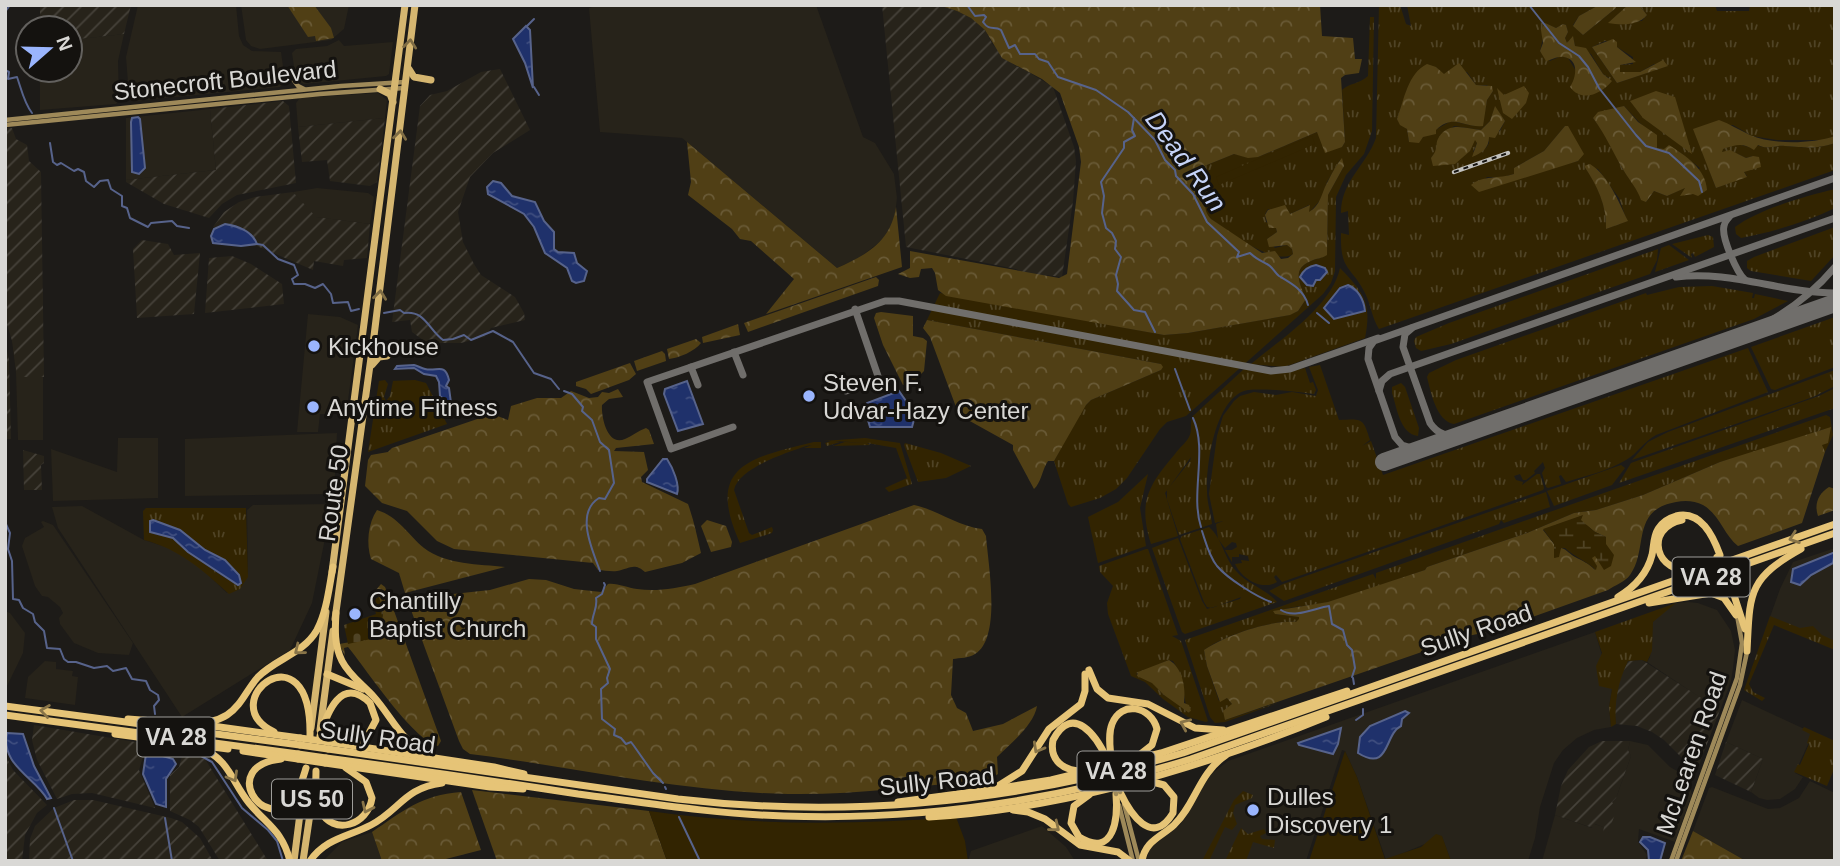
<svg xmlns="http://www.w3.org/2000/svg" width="1840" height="866" viewBox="0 0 1840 866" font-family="Arial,sans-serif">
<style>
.built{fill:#27231a}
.industrial{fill:url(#industrial-furrows)}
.grass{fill:url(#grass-tufts);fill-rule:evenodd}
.forest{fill:url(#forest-crowns);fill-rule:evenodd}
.wetland{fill:url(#wetland-marsh)}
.cemetery{fill:url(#cemetery-stones)}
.park{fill:#322401}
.water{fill:url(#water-ripples);stroke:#57638b;stroke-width:2}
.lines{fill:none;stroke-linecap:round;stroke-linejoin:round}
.stream{stroke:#57638b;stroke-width:2}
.taxiway{stroke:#706e6b;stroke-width:7}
.runway{stroke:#706e6b;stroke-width:18}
.secondary{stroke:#9e8959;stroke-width:4.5}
.trunk{stroke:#d5b670;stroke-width:7}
.motorway{stroke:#e6c477;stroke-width:7}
.rail-casing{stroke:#c2c1be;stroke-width:4.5}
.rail{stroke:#14120f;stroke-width:2;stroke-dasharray:5;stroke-linecap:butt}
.secondary-bridge{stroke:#9e8959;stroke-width:4.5}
.motorway-bridge{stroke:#e6c477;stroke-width:7}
.oneway{stroke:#7e6c44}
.oneway2{stroke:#887448}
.poi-dot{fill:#9ab5fd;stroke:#14120f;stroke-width:2.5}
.labels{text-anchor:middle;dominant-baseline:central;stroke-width:6;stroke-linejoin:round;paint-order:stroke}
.shield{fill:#14120f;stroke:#9e9d9a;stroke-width:2}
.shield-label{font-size:23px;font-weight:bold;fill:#d9d8d5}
.street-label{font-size:24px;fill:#d9d8d5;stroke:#14120f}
.poi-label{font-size:24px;fill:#d9d8d5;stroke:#14120f;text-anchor:start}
.water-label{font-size:26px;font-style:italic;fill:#c5d3f8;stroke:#14120f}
</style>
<defs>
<pattern id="industrial-furrows" width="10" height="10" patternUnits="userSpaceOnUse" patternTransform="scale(1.75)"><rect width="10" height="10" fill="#27231a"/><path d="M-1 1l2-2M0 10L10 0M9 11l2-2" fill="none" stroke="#46423a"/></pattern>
<pattern id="grass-tufts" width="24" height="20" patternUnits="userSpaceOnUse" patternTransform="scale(1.75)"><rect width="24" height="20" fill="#322401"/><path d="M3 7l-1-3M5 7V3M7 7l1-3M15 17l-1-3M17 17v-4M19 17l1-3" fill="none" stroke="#4f4325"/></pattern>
<pattern id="forest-crowns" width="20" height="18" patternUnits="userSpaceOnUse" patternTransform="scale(1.75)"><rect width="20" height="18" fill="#503f15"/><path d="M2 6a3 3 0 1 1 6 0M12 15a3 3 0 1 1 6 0" fill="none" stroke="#695a36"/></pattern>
<pattern id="wetland-marsh" width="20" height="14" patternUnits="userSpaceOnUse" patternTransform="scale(1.75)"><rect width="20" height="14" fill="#322401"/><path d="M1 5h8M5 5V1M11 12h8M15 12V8" fill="none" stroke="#4f4325"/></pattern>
<pattern id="cemetery-stones" width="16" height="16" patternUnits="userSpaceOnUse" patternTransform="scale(1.75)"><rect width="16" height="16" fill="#322401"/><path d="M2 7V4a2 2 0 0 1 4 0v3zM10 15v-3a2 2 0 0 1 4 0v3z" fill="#4f4325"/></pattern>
<pattern id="water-ripples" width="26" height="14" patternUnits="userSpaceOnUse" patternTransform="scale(1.75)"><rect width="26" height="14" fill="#1f316b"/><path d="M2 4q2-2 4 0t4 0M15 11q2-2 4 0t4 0" fill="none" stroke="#3f4e7f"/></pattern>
</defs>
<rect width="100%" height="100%" fill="#1d1b18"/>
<!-- built -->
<g class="built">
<polygon points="138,5 236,5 239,36 243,45 252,51 281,52 285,81 280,87 135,101 129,96 126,57"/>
<polygon points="241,5 349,5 344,29 331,40 260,49 251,46 246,40"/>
<polygon points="599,5 816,5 863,137 875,143 894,174 897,198 894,223 881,241 859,258 837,268 682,138 600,132 589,8"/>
<polygon points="124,34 118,61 119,100 116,104 40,110 40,70 70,70 70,40"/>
<polygon points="339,40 344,46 393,42 389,74 386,76 304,84 296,80 292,53 296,49 327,46"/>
<polygon points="378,93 387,100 385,118 298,127 296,103 300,98"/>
<polygon points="210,109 216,170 126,180 126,118"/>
<polygon points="317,188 368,193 374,197 370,224 315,217 293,192"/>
<polygon points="43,291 43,440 18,440 16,373 11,333 5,317"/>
<polygon points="308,314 340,317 358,325 347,408 341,414 320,414 318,432 297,432"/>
<polygon points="337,433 334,494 185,496 185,439"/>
<polygon points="118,438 158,438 158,498 53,501 51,449 117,472"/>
<polygon points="332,504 312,603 290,650 182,717 58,528 52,507 82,506 144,540 172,549 196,563 227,593 248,574 247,510 253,505"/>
<polygon points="43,521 53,525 133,643 129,655 98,653 74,643 60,624 59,618 63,613 60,607 48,597 42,596 35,586 22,546 25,538 44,527 41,522"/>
<polygon points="1835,548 1835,643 1770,617 1780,589 1793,562"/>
<polygon points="1688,602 1698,603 1717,610 1731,631 1735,650 1733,668 1731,681 1720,711 1647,662 1650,657 1653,622 1667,608 1676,603"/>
<polygon points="5,611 10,613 25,633 23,653 7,686"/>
<polygon points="1595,632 1612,689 1609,707 1611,727 1594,730 1577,738 1563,750 1554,763 1540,807 1535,838 1528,861 1451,861 1442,837 1386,860 1357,777 1345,751 1342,750 1306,861 1146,861 1149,851 1154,845 1180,825 1210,775 1228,761"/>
<polygon points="45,661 56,662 56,669 73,671 72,676 78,677 75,705 25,698 28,677"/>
<polygon points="1742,700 1813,733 1795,773 1803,777 1795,789 1780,799 1767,800 1759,798 1751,792 1763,759 1726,742"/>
<polygon points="1630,741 1648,745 1670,767 1686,776 1692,794 1675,842 1639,829 1638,842 1647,855 1645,861 1542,861 1555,815 1592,828 1594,824 1605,827 1608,833 1612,802 1616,798 1631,756 1628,750"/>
<polygon points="1810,781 1835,793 1835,861 1746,861 1693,831 1709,788 1712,787 1768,809 1780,808 1799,798"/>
<polygon points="1042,826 1066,847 1075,861 968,861 971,851"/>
<polygon points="372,832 382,861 323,861 342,842"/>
</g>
<!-- industrial -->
<g class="industrial">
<polygon points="40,5 131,5 124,34 70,40 70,28 40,28"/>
<polygon points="882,5 938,5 957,11 971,18 985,30 993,45 1014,65 1025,70 1053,87 1074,147 1076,161 1073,201 1062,277 1045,275 1032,277 1016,269 906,247"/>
<polygon points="500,69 530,130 493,153 470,177 458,212 463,242 474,264 481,275 515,297 524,313 525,320 491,328 484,337 461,343 427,343 412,332 410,320 392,322 420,106 430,95 447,91 481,72"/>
<polygon points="283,101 289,106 296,183 237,195 222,204 209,218 164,204 126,182 126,180 216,170 210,109"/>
<polygon points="385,118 377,182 370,186 330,181 327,160 302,162 298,127"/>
<polygon points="5,128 12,128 16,139 27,145 29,161 41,172 44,377 17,377 13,344 5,318"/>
<polygon points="293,192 316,217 370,224 367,258 344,260 343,266 314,261 313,270 213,227 224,212 239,202 255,197"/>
<polygon points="142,240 168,244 174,255 200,253 194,314 137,318 133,249"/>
<polygon points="232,256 251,264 282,284 284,304 205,313 209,258"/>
<polygon points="5,342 9,360 11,439 5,439"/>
<polygon points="23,450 44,456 44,463 41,465 42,490 24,490"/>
<polygon points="1642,660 1720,710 1699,765 1691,764 1682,758 1664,740 1652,732 1637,726 1616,724 1614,708 1620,677 1628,661"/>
<polygon points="34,725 147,744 139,770 155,808 92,793 72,794 57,799 37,760 32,740"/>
<polygon points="1602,741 1630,741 1628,750 1631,756 1616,798 1612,802 1617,808 1608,834 1603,832 1604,827 1595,824 1593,828 1555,815 1561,786 1568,770 1589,747"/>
<polygon points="1726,742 1763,759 1751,792 1715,775"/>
<polygon points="183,753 205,759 268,861 220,861 199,827 190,820 170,811 170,775 179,767"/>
<polygon points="5,754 13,770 47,805 37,813 25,835 22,861 5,861"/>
<polygon points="74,800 93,800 171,818 182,822 200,838 213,861 29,861 30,839 35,826 54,808"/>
</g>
<!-- grass -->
<g class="grass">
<path d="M1379,5H1400L1406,24L1411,26L1407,5H1599L1579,16L1573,25L1583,35L1616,8V5H1628L1609,23L1642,21L1647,15L1639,5H1715L1717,11H1749L1750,5H1835V136L1823,140H1777L1752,136L1733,125L1694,129L1716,188L1747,176L1744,172L1753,156L1746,158L1738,154L1722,152V149L1738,144L1752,148L1757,145C1767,150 1774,145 1785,146C1806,147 1813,150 1835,143V170L1379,329C1372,318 1371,305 1365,293C1351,265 1340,272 1341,233L1349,235L1348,211L1341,213C1341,181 1366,166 1376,138ZM1546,24L1556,28L1563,24L1566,25L1568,32L1565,38L1567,43L1573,37L1575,46L1591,54L1603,74L1609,78L1575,80L1576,71L1568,58L1561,56L1550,61L1540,51ZM1605,41L1617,42V47L1633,57V64L1619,65V72H1640L1654,64L1667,66L1617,83L1592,47ZM1436,67L1443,75L1450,71L1467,72L1476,85H1487L1493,91L1487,100L1482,126H1475L1451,121L1423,137L1409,142L1407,129L1397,119L1407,90ZM1624,106L1656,140L1657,148L1678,151L1700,168L1681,195L1686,187L1667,196L1654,191L1646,202L1622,168L1606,135L1593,118ZM1495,107L1505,121L1500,131L1488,137L1489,143L1486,148L1473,152L1477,143L1476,139L1431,158L1438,149L1439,137L1454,126L1481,130L1490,121ZM1565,126L1578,161L1476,188L1487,177H1503L1514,174V168L1544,151ZM1584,166L1598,169L1619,198L1627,221L1606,229C1607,206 1598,185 1584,166Z"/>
<path d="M1370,17H1374L1372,131L1364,154L1346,175L1336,197L1335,271L1331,283L1323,294L1186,416L1167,422L1160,429L1127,478L1116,489L1100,498L1071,507L1068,504L1054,461L1082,409L1091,400L1161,370V364L927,320L940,293L1164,335L1188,333L1289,315L1298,311L1306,299C1300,284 1291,269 1311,261C1317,258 1322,259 1327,254L1328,195L1344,166L1340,160L1327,182L1322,198L1309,213V205L1290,214L1268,209L1265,214L1266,222L1276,228L1277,232L1267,239L1275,248L1287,245L1292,249L1293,254C1276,267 1219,228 1206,214L1204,205L1208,193L1197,169L1234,154L1258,157L1317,132L1342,147L1345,142L1342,90C1349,83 1360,84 1368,76Z"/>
<path d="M1835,189V208C1806,222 1773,232 1741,238L1736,234L1735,227C1759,209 1806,196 1835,189Z"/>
<polygon points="1835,227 1835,255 1811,281 1751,271 1747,268 1747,261 1754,257"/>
<polygon points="1708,235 1713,237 1714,247 1695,257 1693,253 1691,254 1692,258 1672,244"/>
<polygon points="1669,245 1689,260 1655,272 1661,248"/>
<polygon points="1658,249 1657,260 1650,274 1451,344 1421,351 1416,348 1414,341 1416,337 1449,323"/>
<path d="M1340,268C1364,293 1372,303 1365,338L1284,367L1251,364C1281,339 1332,306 1340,268Z"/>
<path d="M1712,286L1753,293L1752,298H1754L1755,294L1788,301L1754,319L1454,424C1436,421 1431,392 1427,377L1429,373L1456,360L1646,293L1647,295L1679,287Z"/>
<polygon points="1835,317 1835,367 1775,390 1771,389 1751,347"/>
<path d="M1748,348L1768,392L1656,435C1643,442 1638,453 1626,460C1608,471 1585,476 1566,482L1561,475L1559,476L1561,484L1548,488L1546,487L1542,473L1545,468L1543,462L1534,471L1535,473L1526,480H1523L1520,474L1514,476L1516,480L1523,482L1522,485L1537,474H1540L1544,488L1543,490L1282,582L1276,575L1274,577L1277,582C1262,591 1242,579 1235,564L1242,563L1241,560L1249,561L1248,556L1239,554V557H1232V562L1225,550H1232L1237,547L1236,543L1232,542L1225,548L1218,539L1216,524L1223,521L1215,523L1209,494L1217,436L1223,416L1234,401L1240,396L1254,392L1276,395L1292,392L1316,396L1318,390L1309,367L1320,365L1339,420C1362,419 1363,417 1370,440L1362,446L1371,441L1383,475Z"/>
<path d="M1305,368L1310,383L1313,382L1316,390L1314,394C1300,392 1256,387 1244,391C1215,401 1206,465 1207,492C1207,503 1211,513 1212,524L1179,535L1167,499V490L1190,461L1191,457L1165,493L1178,536L1151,544C1138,502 1148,486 1175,454C1179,448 1186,443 1189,437C1193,429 1189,423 1193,416L1244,369L1275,374Z"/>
<polygon points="1835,370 1835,386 1813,397 1632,460 1648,442 1668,432"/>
<polygon points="385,380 388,384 384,397 386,401 390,396 393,381 390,381 415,380 426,383 447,424 368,452 379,381"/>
<path d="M1401,383L1405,387L1419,428L1418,436C1400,434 1397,408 1392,393V387Z"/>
<polygon points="1835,388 1835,408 1619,483 1631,463 1819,396"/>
<path d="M1826,415L1830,417L1833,435L1825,452L1821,445L1825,442L1824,429L1772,448L1720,462L1643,495L1596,510L1574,513L1527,533L1427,567L1425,570C1393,581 1361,592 1329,602C1311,607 1290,604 1275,614L1299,617V620L1296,622C1271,620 1225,635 1204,650L1207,666L1219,701L1227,698L1232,704L1225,720L1280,702L1225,722L1215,723L1210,717L1185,640L1373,574L1376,579V573Z"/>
<polygon points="865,438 900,443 912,484 889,492 885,488 907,478 896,448 867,443 870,445 833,446 845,442 866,443 835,441 840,442 827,446 825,443 831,441 824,441"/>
<path d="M821,442V448H804L812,445L806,446C786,453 738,468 734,490L749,533L752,535L772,527L773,530L772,533L740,543C705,466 749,458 814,442Z"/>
<polygon points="905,443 941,453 971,466 946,478 918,482 904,445"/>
<polygon points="1621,465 1625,468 1612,485 1554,506 1547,491"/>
<polygon points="1148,474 1140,508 1146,546 1098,563 1088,517 1118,502"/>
<polygon points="1546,492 1550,507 1504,523 1501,520 1499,524 1284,601 1269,591 1283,584"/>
<path d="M146,508H246L248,577L240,589L229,594C203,570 179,549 144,540L143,511ZM167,526C184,529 192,542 205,550C221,561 228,561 241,578V583C224,583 191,552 176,541C169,535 158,537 150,532Z"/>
<path d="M1209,527C1222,538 1224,558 1236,571C1247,584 1266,589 1277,602L1185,634L1182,632L1152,548L1178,538L1202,601L1207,609L1240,599L1241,597L1212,608L1207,607L1204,602L1180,539L1182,536Z"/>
<path d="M1146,549H1148L1178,635L1172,636L1181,641L1208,721L1206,722L1188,717L1163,699L1145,682L1131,676L1108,614L1107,603L1113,586L1100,572L1099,566ZM1169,660L1173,661L1180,673L1186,705L1164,695L1153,683L1136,674Z"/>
<path d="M1676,603L1653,622L1652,651L1647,662L1642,660L1628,661C1618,682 1614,702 1616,724L1611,727L1609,707L1612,689L1599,686L1596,666L1602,653L1595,632Z"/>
<polygon points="1770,616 1800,628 1813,626 1822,635 1835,641 1835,650 1774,625 1749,684 1753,692 1765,698 1762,701 1744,690"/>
<polygon points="1804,727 1835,741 1835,767 1827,786 1794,772 1798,764 1800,765 1809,744 1807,743 1810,734 1802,730"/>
<polygon points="1243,791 1253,795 1252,798 1235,805 1233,813 1237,824 1232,830 1225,827 1209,861 1202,861 1234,800"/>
<polygon points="1241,828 1248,834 1264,829 1266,833 1260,836 1262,839 1275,840 1274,848 1253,842 1246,861 1225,861"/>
</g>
<!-- forest -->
<g class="forest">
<polygon points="287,5 314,5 331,28 334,38 316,41 315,36 308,37"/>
<path d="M938,5H1320L1322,36L1353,38L1355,59H1362L1359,73L1345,75L1341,78L1345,142L1342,147L1325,153L1317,132L1258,157L1248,158L1234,154L1197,169L1208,193C1205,204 1203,210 1211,219L1262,253L1275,251L1281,259L1288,258L1293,254L1292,249L1287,245L1269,247L1267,239L1277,232L1276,228H1269L1265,215L1268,210L1285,205L1290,214L1310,205L1309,212C1321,205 1321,194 1327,183C1331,175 1336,165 1342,158L1344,166L1328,195L1327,255C1321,259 1317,258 1311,261C1291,269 1300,284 1306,299L1298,311L1290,315L1188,333L1164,335L946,296L938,290L935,273L932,268L921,269L919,277L910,278L898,274L910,268V251L1059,278L1067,274L1081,162L1079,147L1060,93L1042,79L1002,58L985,30L971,18L957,11Z"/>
<polygon points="1599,5 1616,5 1616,8 1583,35 1573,26 1579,16"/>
<path d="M1628,5H1639L1647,15C1638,26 1622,25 1608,23Z"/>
<path d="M1545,23L1556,28L1563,24L1566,25L1568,32L1565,38L1567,43L1573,36L1575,46L1586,48L1603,74L1612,81C1601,94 1582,103 1570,87C1576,78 1580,60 1564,57C1558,56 1551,60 1546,61L1540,51L1543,43L1541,30Z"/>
<polygon points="1613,39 1617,42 1617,47 1636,62 1620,65 1620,72 1640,72 1663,60 1668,66 1617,83 1592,47"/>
<path d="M1459,63L1476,85L1492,86L1493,91L1487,100L1483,126C1463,128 1454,113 1436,130V134L1423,137L1419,143L1409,142L1407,129L1400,125L1397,119C1404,100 1408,73 1427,64L1436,67L1444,74Z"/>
<polygon points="1524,86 1529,93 1526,103 1512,119 1503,113 1497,88 1504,95"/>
<polygon points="1656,91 1675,97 1692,154 1643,118 1630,101"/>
<path d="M1495,106L1505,121L1495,138L1489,137C1489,148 1482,153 1472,157L1477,143L1475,140L1470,151L1455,164L1433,166L1431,158C1440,147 1434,145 1439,137C1450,121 1466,129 1481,130L1490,121Z"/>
<path d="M1624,106L1638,122L1657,135V148L1664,149L1669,145C1686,156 1706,169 1707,190L1698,196L1693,194L1680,196L1685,188L1667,196L1654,191L1646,202L1641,200C1638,190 1630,181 1624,171C1613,153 1606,135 1593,118L1598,112Z"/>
<path d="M1719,120C1730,124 1739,130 1750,135C1773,145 1811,144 1835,136V143C1813,150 1806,147 1785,146C1774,145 1767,150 1758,145L1754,150C1743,142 1735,145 1723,149L1722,152L1730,150L1746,158L1753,156L1759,157L1761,167L1744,172L1747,177L1716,188L1693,129Z"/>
<path d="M1565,126H1568L1584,154L1578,161L1479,192L1471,185C1483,175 1499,179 1514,174V168L1544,151Z"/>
<path d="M687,142L837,268C867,255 891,241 896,207L902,267L766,314L794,279L751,241L740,239L732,229L688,195L691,182Z"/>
<path d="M1590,164C1609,176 1618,201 1628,221L1606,229C1607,206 1597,185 1584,166Z"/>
<polygon points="876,277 879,280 878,286 748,332 744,323"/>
<polygon points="881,312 913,316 913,336 923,338 927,341 924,371 911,384 903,385 883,345 874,318 876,313"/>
<path d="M927,320L1161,364L1163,367L1161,370L1091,400L1086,405L1054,461H1048C1042,470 1041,483 1034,489L1013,450V445L959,415L930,337L923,328Z"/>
<polygon points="738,324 740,335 703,343 702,337"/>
<path d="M696,339L701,343C695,351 679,358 669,359L667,349Z"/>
<polygon points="662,351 665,354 666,361 637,371 634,361"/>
<polygon points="630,363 636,374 629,380 591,394 586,389 576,386 576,382"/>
<path d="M618,389L623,397L609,399L602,405C601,416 607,447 625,439C632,436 638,431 646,428L649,430L654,444L616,448L614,451L644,452L648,470L641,477L642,482L688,504C694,521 697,536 701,553L682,563L645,572C634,562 629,569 617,571C611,572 604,570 598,570L593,563L454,549L437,541L407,511L382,503L365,486L368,460L371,455L388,452L392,448L492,414L508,420L511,406L537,398H561L571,391L589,398L598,397L602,392L609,393Z"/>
<path d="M1831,427L1828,443L1822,445L1825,452L1802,523L1738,546C1724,535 1720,515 1703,505C1695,501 1686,500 1676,502C1630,510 1649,549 1630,575C1625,582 1615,585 1608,590L1496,630L1468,636L1225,720L1223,711L1232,704L1227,698L1220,702L1207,666L1204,650C1226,635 1270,620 1296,622L1299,619V617L1275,614L1273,611L1328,602L1425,570L1427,567L1527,533L1574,513L1596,510L1643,495L1720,462ZM1582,516L1580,520L1595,532L1606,537V544L1591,558L1595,570C1588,563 1583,561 1575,557C1569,554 1568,550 1561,548L1555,558L1554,544L1543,530Z"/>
<path d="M1829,487L1835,489V510L1818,516C1814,504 1818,494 1829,487Z"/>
<path d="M914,505C938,510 957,526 982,529L986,536C988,563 1002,638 975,654C970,658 959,658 953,659L951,695L957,708L966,713L973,731L1003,724L1037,706C1034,725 1010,744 997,757L998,774L990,779C922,786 855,795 788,794C681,792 575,767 470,754L463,749L459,741L407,599L490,590L529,579L546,580L574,589L601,592L608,584C618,583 627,588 637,589C657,592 676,588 695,584Z"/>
<path d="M377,510C399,517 408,535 424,548C446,565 479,564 505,567L405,593L399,573L371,559C366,544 368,523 377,510Z"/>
<polygon points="707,520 726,526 732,542 731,547 711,552 701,526"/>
<path d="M381,584L385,587L389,597L441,741L438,746C412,739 367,670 348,647L344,648L345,656L339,644L380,637L383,612L376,590Z"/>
<path d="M1169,660C1183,668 1186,689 1184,703L1189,705L1191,711L1188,712L1164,695L1152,683L1137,676L1138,672Z"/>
<polygon points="472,790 649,811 667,861 497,861"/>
<path d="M461,792L481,850L438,861H382L372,832C403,811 421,795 461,792Z"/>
<polygon points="1693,831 1746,861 1681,861"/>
</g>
<!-- wetland -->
<path class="wetland" d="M1583,515L1581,520L1595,532L1606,537V544L1614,555L1611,566L1604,570L1595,556L1592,558L1597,566L1596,570C1586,561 1575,557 1565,548H1561L1559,557L1554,558V544L1543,529Z"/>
<!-- cemetery -->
<polygon class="cemetery" points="379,597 383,612 380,637 348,644 344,625 376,614 372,600"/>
<!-- park -->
<g class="park">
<polygon points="1312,136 1315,144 1219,185 1216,177"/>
<polygon points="1345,751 1357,777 1385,859 1421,847 1436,834 1442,836 1451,861 1309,861"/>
<path d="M649,811C751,826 854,825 956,817L965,841L968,861H667Z"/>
</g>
<!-- water -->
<g class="water">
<polygon points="526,26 530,30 533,88 525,63 513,39"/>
<polygon points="138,117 140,119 145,168 139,174 132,172 131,122 132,118"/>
<polygon points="493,181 501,183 512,196 535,202 544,221 554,232 554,249 558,252 574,253 577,263 587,271 584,281 576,283 572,281 567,268 545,253 534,227 524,214 488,194 487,187"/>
<path d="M225,224C238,226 252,231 257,244L241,246L213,243L211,236L214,229Z"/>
<path d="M1316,265L1325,268L1327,272L1320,280H1316L1313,286L1307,285L1300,277C1303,271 1309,266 1316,265Z"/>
<path d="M1348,285C1358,289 1364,300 1365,311L1334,319L1324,308L1340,288Z"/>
<path d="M414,365C418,366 421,368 425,369C437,372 445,362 449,380L446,386L449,388L452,410H449L445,400L440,396L439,382L436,376L424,374L414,368L395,369L397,366Z"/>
<polygon points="687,381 703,424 678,431 664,394 665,389"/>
<polygon points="899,391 913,411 915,416 912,427 870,427 864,407 867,403"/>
<path d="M663,459H667C673,468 680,485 677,494L647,482V479Z"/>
<polygon points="153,520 180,530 205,550 225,560 239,575 241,583 238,585 188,552 173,538 150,532 150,521"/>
<polygon points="1835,552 1833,563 1811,575 1800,585 1791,582 1793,569"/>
<path d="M1405,711L1409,713L1402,719L1401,726C1384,734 1390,773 1358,753L1360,737L1370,726Z"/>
<polygon points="1341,728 1338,744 1333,754 1299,745 1298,743"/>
<path d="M7,733L23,734L34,766L51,798L47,799C36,778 0,765 7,733Z"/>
<polygon points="149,752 173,759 176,764 166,779 166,807 156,804 143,774 146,754"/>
<polygon points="1643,837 1650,837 1665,843 1660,861 1649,861 1648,850 1640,842"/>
</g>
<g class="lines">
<!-- stream -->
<g class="stream">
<polyline points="57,5 70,5"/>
<path d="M967,5L975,16L984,15L986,17L983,22C990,32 994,25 1001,30L1009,48L1015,45L1020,54H1035L1039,59L1048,62L1058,77L1096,90L1128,112L1155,140L1165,160L1175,170L1176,176L1193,194L1207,222L1239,252L1237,257L1250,253C1256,259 1261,261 1267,264C1273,267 1274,272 1279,276C1291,283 1304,290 1308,305"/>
<polyline points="1529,5 1559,43 1579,56 1588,67 1599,88 1636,135 1646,146 1669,153 1679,162 1699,181 1702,192"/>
<polyline points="44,6 55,5"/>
<polyline points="5,12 10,5"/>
<polyline points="527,26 534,19"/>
<path d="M5,70L9,72L8,79L17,77C21,88 24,103 32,113"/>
<polyline points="534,87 539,95"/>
<polyline points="1134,118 1132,130 1135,136 1124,142 1124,148 1101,182 1104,196 1102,213 1106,228 1112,233 1116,241 1115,249 1121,257 1116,275 1118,284 1117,291 1134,310 1145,312 1155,332"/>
<polyline points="50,143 53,162 57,165 61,163 74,171 78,169 84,172 86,181 94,187 100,181 108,180 111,189 122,196 122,206 127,208 130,218 148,227 151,223 172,221 177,226 189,228"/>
<polyline points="257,244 263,245 278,259 294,265 298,275 292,279 294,284 305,284 315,288 323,284 331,294 333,303 348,302 351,311 359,309"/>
<path d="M384,313L400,310L404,313C425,310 428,329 443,340L453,339L464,335L471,340L493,331L513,342L534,373L551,379L559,389"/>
<polyline points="1317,313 1329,323"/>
<polyline points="1175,369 1190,410"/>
<path d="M564,391L572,394L583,407L582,411L592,420L600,442L609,450L614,483L605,499L599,498C575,513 592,549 600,571"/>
<path d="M1193,418C1208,450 1190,494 1201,527"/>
<polyline points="5,522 10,533 8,549 12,561 13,599 19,600 23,608 33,614 35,622 44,631 47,648 60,649 64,659 68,662 76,662 94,668 107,666 113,671 126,668 132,679 146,681 150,690 158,695 159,700 154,706 155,714"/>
<path d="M1202,531C1206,543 1209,556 1217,566C1228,579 1257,597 1271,602"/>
<path d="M604,583L605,585L602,594L596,598C598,608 592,614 592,624L596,627V639L610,669L607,678L608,683L601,689L602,719L615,729L614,735L621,738L626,744L631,742L634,746L653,773L663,783"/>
<path d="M1281,610C1294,619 1315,608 1329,606L1332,624L1343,630L1347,645L1352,650L1355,668L1352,677"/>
<polyline points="1353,678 1354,684"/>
<polyline points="1356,720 1363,715 1363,709"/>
<polyline points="162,750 167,748 201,756 212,762 242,808 268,830 277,841 283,861"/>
<polyline points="665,787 666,789"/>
<polyline points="54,808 73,861"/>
<polyline points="679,817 700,861"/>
<polyline points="165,818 172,861"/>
</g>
<!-- taxiway -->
<g class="taxiway">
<path d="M1730,216C1727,220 1725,220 1724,226C1721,237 1737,273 1745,280"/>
<path d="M1676,277C1730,270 1781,293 1835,293"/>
<path d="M1412,328L1405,334L1403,347L1430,423C1438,435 1448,437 1462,434"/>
<path d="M1737,337C1776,321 1808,299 1835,267"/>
<polyline points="734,352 743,375"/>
<polyline points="691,367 698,385"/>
<polyline points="846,391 879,379 855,309"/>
<polyline points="1379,391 1382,381 1390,374 1835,218"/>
<polyline points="733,427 671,449 647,382 885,301 899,301 1271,371 1290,369 1378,338"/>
<polyline points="1418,450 1402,445 1395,437 1368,359 1369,348 1374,341 1835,178"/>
</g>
<!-- runway -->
<polyline class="runway" points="1384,462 1835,303"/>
<!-- secondary -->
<g class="secondary">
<polyline points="292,78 298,86 304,89"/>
<polyline points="5,120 341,86 405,82"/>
<polyline points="5,125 320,94 404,88"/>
<polyline points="1124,804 1139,861"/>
<polyline points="1119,805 1133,861"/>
<polyline points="1671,861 1737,678 1742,643 1737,615"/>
<polyline points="1676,861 1740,685 1747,652"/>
</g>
<!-- trunk -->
<g class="trunk">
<polyline points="409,69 414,77 431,80"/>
<polyline points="380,89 390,94 393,102"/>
<polyline points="372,365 379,357 387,356"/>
<polyline points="332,572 405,5"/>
<polyline points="335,619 374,336 415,5"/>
<polyline points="311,728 326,612"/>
<polyline points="320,730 333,631"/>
<polyline points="294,861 304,782"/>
<polyline points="303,861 314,787"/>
</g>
<!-- motorway -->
<g class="motorway">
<path d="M1682,520C1643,528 1655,576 1695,570"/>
<polyline points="1731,586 1745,629"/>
<path d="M1618,597C1635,587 1647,574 1652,555C1654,546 1653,537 1658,529C1662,522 1669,518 1676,516C1701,510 1713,536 1720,555"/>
<polyline points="1649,603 1711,593 1724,598 1736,615"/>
<path d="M336,613C335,629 334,645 342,661C349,675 363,685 374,697C392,717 402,744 429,754"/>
<path d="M1747,651C1750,594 1747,579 1801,549"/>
<polyline points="1089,670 1097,689 1108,698 1148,704 1195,728 1223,730"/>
<polyline points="327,674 363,689"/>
<polyline points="5,706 300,745"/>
<polyline points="5,715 298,754"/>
<polyline points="128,719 193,724"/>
<path d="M191,724C204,723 216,722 227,715C242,705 247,689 258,677C277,658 303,654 317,630C327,611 329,587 333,567"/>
<polyline points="205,725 300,738"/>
<path d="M274,732C211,702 312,623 310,736"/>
<polyline points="115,734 228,749"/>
<path d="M320,736C327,713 341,675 370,703L376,720L368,735L352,743"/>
<polyline points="329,742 494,767 524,774"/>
<path d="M203,749C229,760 232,782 249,803C267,825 282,830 290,861"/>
<path d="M328,749L678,799C850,819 1018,802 1183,753L1835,524"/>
<polyline points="243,751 298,759"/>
<path d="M326,758C410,769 494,781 578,794C647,803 715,814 784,816C922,821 1060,800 1191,759L1835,533"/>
<path d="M1111,758C1110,747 1108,734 1112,724C1121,700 1151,706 1157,729L1152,745L1138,756"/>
<path d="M281,759C218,766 264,834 293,799C300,790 303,778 306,768"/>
<polyline points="325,763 490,787 523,789"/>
<path d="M316,771C316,784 314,798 320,810C333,837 368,825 372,798L366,782L346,768"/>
<path d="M1083,771C1064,771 1049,761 1053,740C1073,702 1097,737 1107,759"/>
<polyline points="998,786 1022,771 1049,729 1081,704 1085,691 1085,674"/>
<path d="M1120,792C1130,813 1152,848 1173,813L1174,797L1164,785L1145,780"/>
<polyline points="970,793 1051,780 1161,753 1347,691"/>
<path d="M1089,795L1074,806L1071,823L1079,837C1115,859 1118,817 1116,794"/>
<polyline points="898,802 973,792"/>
<polyline points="1013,810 1028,812 1045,819 1080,845 1118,852 1130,861"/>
<path d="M929,817C1064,809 1201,768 1326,717"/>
<path d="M310,861C326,838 348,837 371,825C400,810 404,788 442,783"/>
<path d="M1142,861C1145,841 1161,837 1174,825C1196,804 1198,774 1226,755"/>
</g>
<!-- rail casing -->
<g class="rail-casing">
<polyline id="rail" points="1454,172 1508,153"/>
</g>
<!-- rail -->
<use href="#rail" class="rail"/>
<!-- secondary-bridge -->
<g class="secondary-bridge">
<polyline points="1111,758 1120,792"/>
<polyline points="1107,759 1116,794"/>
</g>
<!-- motorway-bridge -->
<g class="motorway-bridge">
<polyline points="1717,557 1727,587"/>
<polyline points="300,738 329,742"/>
<polyline points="300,745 328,749"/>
<polyline points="298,754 326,758"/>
<polyline points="298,759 325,763"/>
</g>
</g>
<!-- one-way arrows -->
<defs><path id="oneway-chevron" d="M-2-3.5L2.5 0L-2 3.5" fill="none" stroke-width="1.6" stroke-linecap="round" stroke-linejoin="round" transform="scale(1.75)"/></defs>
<g class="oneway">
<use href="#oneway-chevron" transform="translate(410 44) rotate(-84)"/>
<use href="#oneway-chevron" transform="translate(400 135) rotate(-83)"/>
<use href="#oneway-chevron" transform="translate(380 295) rotate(-83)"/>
</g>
<g class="oneway2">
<use href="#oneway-chevron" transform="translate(1794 538) rotate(161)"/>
<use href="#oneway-chevron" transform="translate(299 650) rotate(141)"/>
<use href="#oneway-chevron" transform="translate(45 711) rotate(-172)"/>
<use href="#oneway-chevron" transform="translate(1185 724) rotate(-156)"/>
<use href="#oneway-chevron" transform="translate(1038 748) rotate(119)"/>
<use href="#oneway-chevron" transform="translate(233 777) rotate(60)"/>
<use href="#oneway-chevron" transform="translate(367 808) rotate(115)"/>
<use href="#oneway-chevron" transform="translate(1055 827) rotate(39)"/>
</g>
<!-- markers -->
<g class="poi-dot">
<circle cx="314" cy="346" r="7"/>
<circle cx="809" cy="396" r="7"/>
<circle cx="313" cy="407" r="7"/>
<circle cx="355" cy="614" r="7"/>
<circle cx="1253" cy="810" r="7"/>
</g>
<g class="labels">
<!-- shield labels -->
<g class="shield">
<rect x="1672.5" y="557.5" width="77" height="39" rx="5"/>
<rect x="137.5" y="717.5" width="77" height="39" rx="5"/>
<rect x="1077.5" y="751.5" width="77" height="39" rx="5"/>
<rect x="272" y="779.5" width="80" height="39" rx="5"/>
</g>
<g class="shield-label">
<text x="1711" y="577">VA 28</text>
<text x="176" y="737">VA 28</text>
<text x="1116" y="771">VA 28</text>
<text x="312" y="799">US 50</text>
</g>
<!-- street labels -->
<g class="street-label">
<text transform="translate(225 80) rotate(-6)">Stonecroft Boulevard</text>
<text transform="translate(333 493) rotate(-82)">Route 50</text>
<text transform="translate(1476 630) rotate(-19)">Sully Road</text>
<text transform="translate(378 737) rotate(8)">Sully Road</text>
<text transform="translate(1691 753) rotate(-71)">McLearen Road</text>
<text transform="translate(937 781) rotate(-6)">Sully Road</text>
</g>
<!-- poi labels -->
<g class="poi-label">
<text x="328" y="346">Kickhouse</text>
<text x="823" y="382">Steven F.<tspan x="823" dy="28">Udvar-Hazy Center</tspan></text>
<text x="327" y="407">Anytime Fitness</text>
<text x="369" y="600">Chantilly<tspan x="369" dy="28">Baptist Church</tspan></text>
<text x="1267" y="796">Dulles<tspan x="1267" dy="28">Discovery 1</tspan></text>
</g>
<!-- water labels -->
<g class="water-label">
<text transform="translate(1186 161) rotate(54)">Dead Run</text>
</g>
</g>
<!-- border -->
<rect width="1840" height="866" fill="none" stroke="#d9d8d5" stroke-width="14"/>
<!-- north arrow -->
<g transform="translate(49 49) rotate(70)"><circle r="33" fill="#14120f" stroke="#63615e" stroke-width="2"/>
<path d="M0-5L12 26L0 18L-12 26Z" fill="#9ab5fd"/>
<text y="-10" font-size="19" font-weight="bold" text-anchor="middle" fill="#d9d8d5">N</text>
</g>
</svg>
